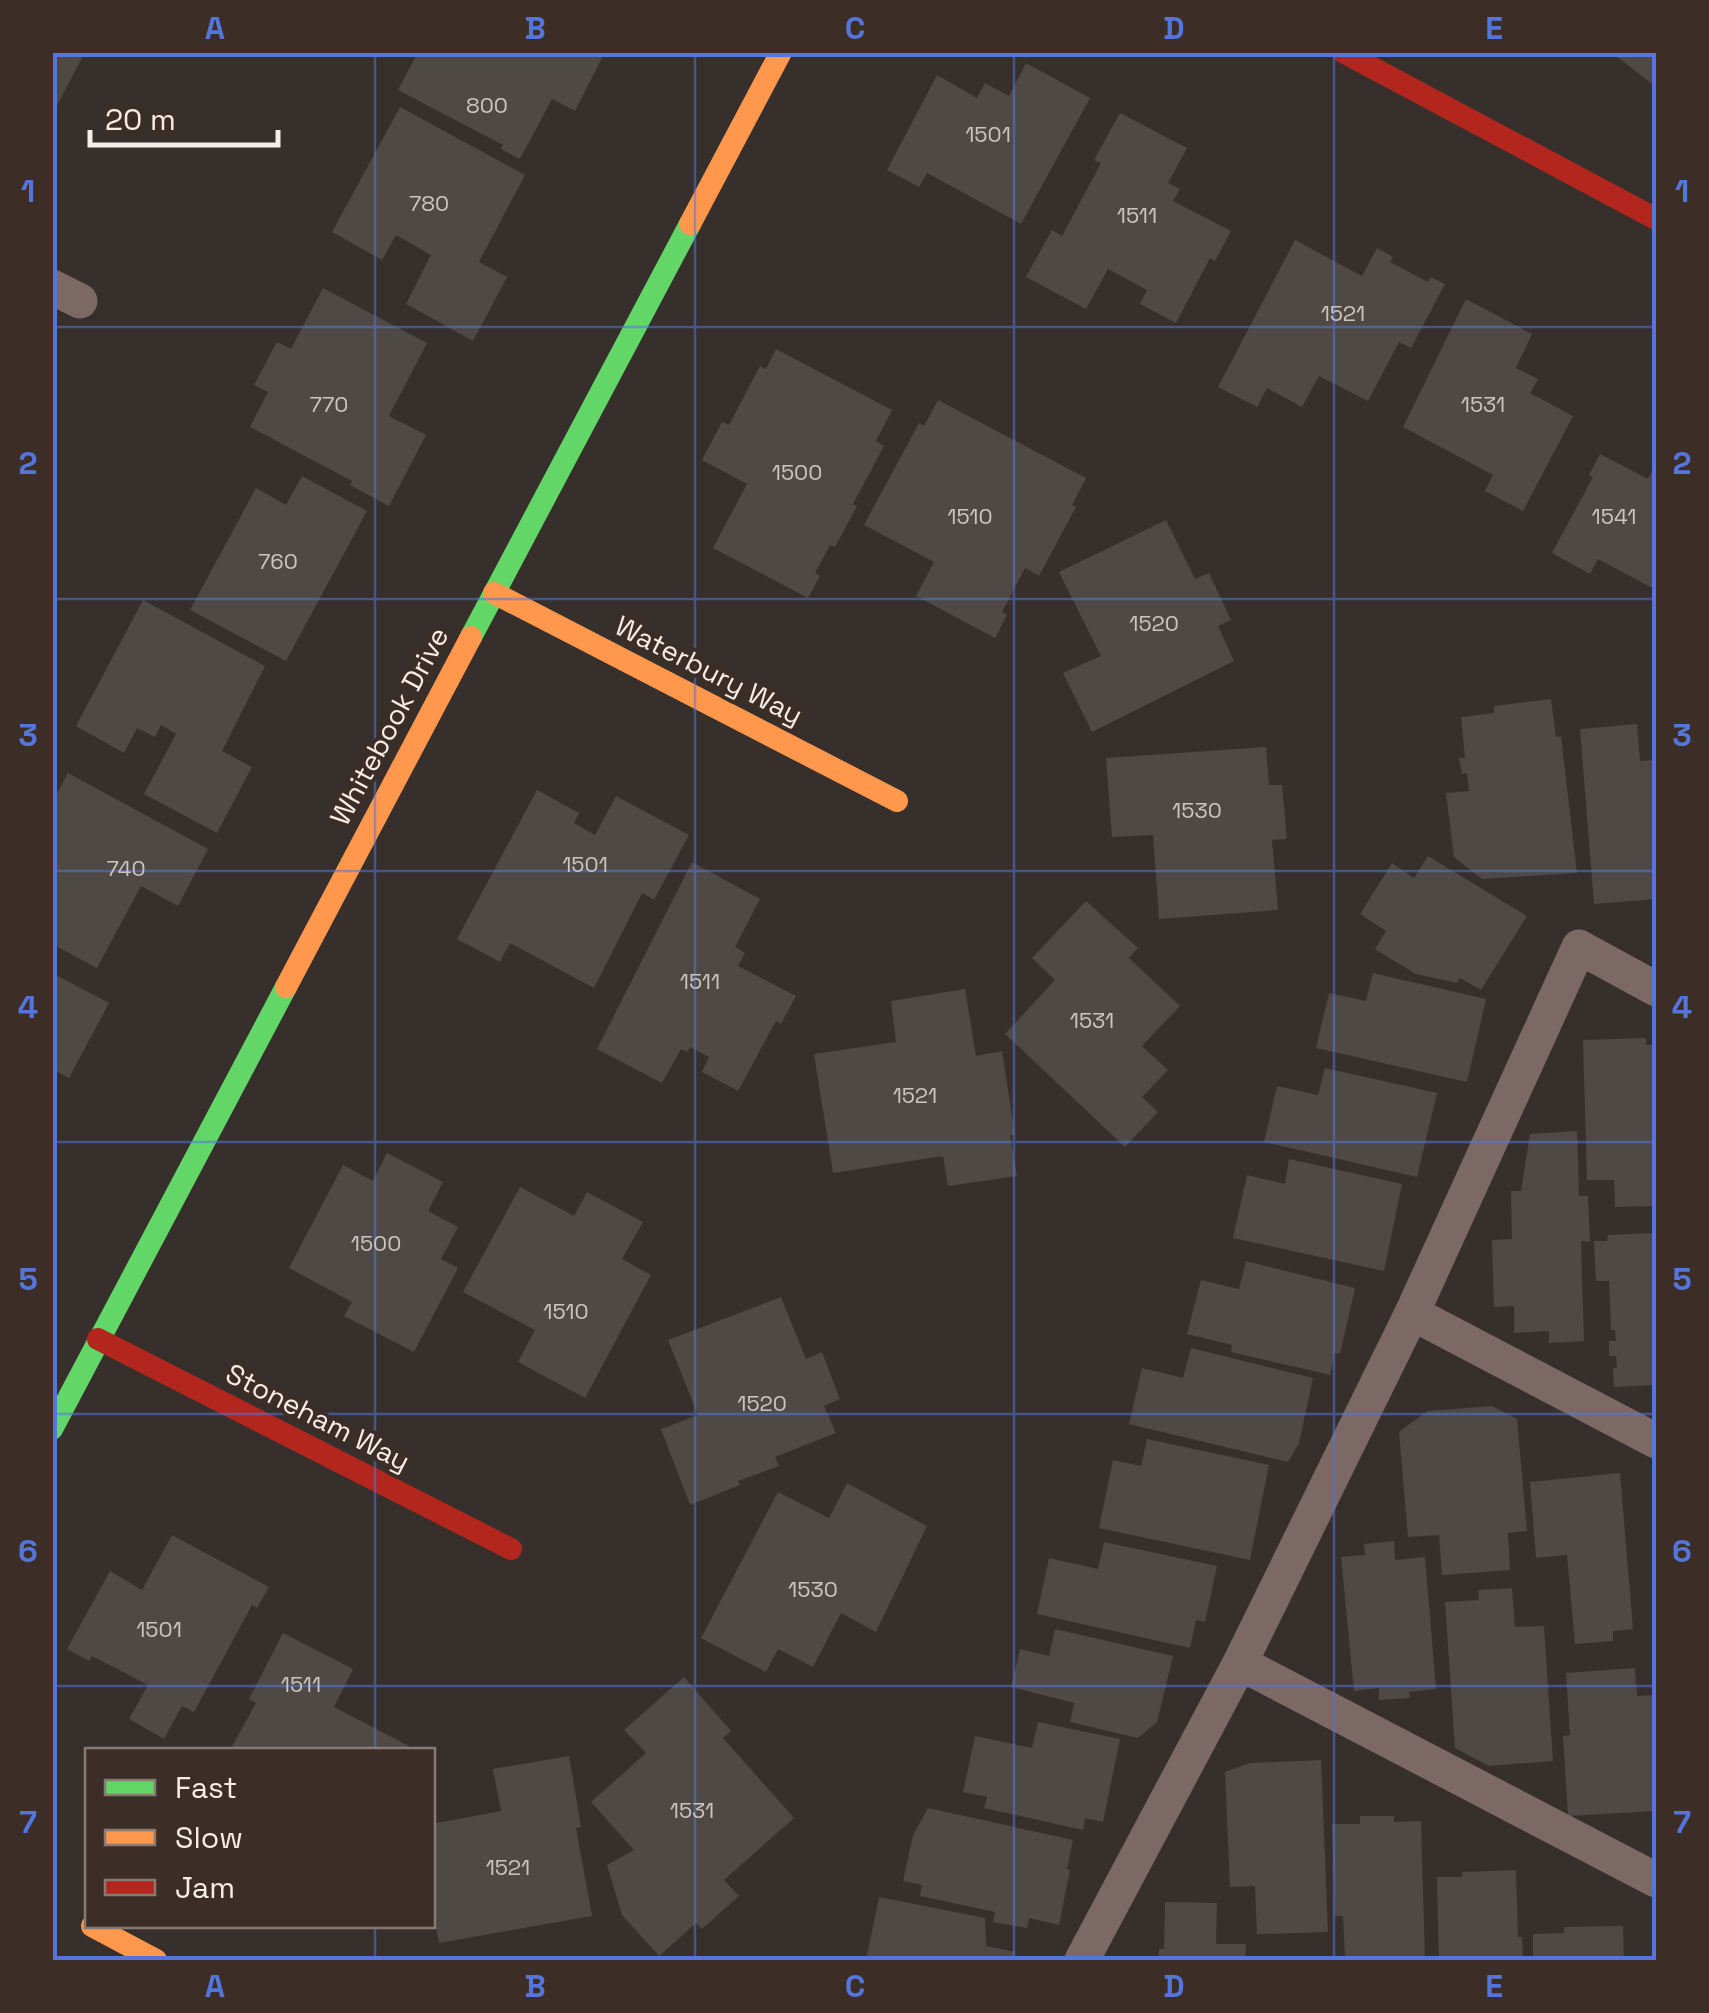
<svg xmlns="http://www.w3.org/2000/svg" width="1709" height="2013" viewBox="0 0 1709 2013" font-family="'Space Grotesk',sans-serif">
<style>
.building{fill:#4e4945}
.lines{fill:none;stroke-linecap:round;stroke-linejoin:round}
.lane{stroke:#7c6966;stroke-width:35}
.fast{stroke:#63d668;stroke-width:22}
.slow{stroke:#ff974d;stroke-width:22}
.jam{stroke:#b3261e;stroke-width:22}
.grid{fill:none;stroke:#5476dc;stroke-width:2.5;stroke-opacity:0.55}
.labels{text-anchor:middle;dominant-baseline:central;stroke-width:8;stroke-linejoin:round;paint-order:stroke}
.number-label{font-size:22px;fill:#cdc4bf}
.street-label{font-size:28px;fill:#f7ede8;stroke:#3c2e26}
.neatline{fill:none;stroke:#5476dc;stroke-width:4}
.grid-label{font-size:32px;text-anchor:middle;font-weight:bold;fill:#5476dc}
</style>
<rect width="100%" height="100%" fill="#372f2b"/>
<!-- building -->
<g class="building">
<polygon points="52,52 85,52 52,115"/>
<polygon points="418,52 605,52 575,111 552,99 520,159 501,149 503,145 398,90"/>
<polygon points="1611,52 1656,52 1656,78 1652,84"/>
<polygon points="1026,63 1090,98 1021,224 927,173 919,187 887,170 937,75 977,98 985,83 1009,96"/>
<polygon points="400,107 525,175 479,262 507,277 473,341 406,304 431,255 396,235 382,260 332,232"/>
<polygon points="1120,113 1187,148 1168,183 1180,189 1173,201 1231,231 1215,261 1210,258 1176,323 1140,304 1147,290 1108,269 1086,309 1026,277 1052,230 1062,236 1101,163 1094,160"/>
<polygon points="1295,240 1362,276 1377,248 1393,257 1390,262 1428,282 1431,277 1445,284 1411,348 1399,342 1368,401 1319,376 1302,407 1267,388 1257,407 1218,387"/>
<polygon points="323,288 427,343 389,416 426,435 389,506 350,485 352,481 250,427 268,392 254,385 277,342 291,349"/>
<polygon points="1466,299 1532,334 1516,368 1538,379 1530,393 1573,416 1523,511 1485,491 1493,475 1403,427"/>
<polygon points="776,349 892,410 876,441 884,446 853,504 857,506 835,547 830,545 815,573 820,576 808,598 713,548 747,484 702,460 722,422 729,425 760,366 766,369"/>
<polygon points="938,400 1086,478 1072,505 1076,507 1039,576 1025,568 1002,612 1007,615 995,638 916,596 934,562 864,525 919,423 924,426"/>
<polygon points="1600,454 1648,479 1656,463 1656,590 1598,559 1590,574 1552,553 1593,477 1589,475"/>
<polygon points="302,476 367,511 286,661 190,610 256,488 286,505"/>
<polygon points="1166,520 1195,579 1209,573 1231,620 1218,626 1234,661 1092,732 1063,673 1101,656 1059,572"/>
<polygon points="143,600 265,666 222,751 252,767 217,833 144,794 176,734 161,725 155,737 137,728 124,753 76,726"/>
<polygon points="1551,699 1556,737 1561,736 1577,873 1482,879 1454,857 1446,793 1469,791 1467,773 1462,774 1459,758 1465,758 1461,717 1494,713 1494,706"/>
<polygon points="1637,724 1640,761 1656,760 1656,899 1594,904 1580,729"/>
<polygon points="1266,747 1269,785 1282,785 1287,839 1272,840 1278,910 1159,919 1153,835 1112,837 1106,758"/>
<polygon points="68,773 208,849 178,906 141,886 97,968 52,944 52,803"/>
<polygon points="537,790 579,813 574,823 595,835 616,796 689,835 654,900 642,893 594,988 510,943 500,962 457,939"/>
<polygon points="1428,856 1527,916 1481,990 1460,978 1457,983 1416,974 1375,949 1386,931 1360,914 1392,863 1414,878"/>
<polygon points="692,862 760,899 735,947 745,953 738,966 796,996 781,1024 776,1021 738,1091 702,1072 709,1057 690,1047 688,1052 681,1049 662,1083 597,1049"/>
<polygon points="1086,901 1138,948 1129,958 1180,1006 1142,1046 1168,1070 1142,1097 1158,1112 1125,1147 1005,1034 1055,980 1032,958"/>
<polygon points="52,973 109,1003 69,1078 52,1069"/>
<polygon points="1373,973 1486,999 1467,1082 1316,1048 1329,993 1366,1001"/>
<polygon points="965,989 976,1056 1002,1051 1015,1135 1010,1135 1017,1176 948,1186 943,1156 833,1173 814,1054 896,1042 891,1001"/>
<polygon points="1646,1038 1646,1045 1656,1045 1656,1206 1615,1207 1614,1180 1587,1180 1583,1040"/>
<polygon points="1325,1068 1437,1093 1417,1177 1264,1142 1277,1086 1318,1095"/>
<polygon points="1577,1131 1579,1196 1588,1196 1590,1242 1581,1241 1584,1341 1549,1343 1549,1331 1514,1333 1514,1306 1494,1307 1492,1240 1512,1239 1511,1191 1521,1191 1530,1134"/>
<polygon points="387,1153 443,1182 428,1211 458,1227 441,1259 458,1268 414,1352 344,1316 352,1302 289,1268 343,1165 373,1181"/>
<polygon points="1289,1159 1402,1184 1384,1271 1233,1238 1247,1175 1285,1184"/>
<polygon points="520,1187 574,1216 587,1192 643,1222 622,1259 651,1275 585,1398 518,1362 535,1330 463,1292"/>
<polygon points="1656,1233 1656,1385 1614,1387 1613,1368 1617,1368 1616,1356 1609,1356 1609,1341 1616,1341 1615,1330 1611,1330 1609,1281 1596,1281 1594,1241 1607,1241 1608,1235"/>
<polygon points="1246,1261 1355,1288 1340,1354 1335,1353 1330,1375 1231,1352 1232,1345 1187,1334 1201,1280 1239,1289"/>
<polygon points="781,1297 806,1359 822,1352 840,1399 824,1406 836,1433 775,1457 779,1466 738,1481 740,1485 690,1505 661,1429 698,1415 668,1340"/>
<polygon points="1191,1348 1313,1378 1299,1443 1288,1462 1129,1424 1142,1368 1183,1378"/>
<polygon points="1492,1406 1517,1419 1527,1531 1508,1533 1510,1570 1442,1575 1439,1535 1408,1537 1399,1432 1427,1411"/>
<polygon points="1147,1439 1269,1465 1250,1560 1099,1528 1113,1460 1141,1466"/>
<polygon points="1620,1473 1633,1629 1613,1631 1613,1641 1575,1644 1567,1555 1536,1558 1530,1482"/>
<polygon points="847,1483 927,1526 876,1632 841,1613 813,1667 778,1649 766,1672 701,1638 778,1492 829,1518"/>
<polygon points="172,1535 269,1587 257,1608 252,1605 194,1712 182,1706 164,1739 129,1719 148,1685 92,1656 89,1661 67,1649 110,1571 142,1590"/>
<polygon points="1394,1541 1395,1560 1425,1557 1436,1689 1409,1692 1410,1698 1379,1700 1379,1688 1354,1691 1341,1557 1365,1555 1364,1544"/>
<polygon points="1104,1542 1217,1566 1205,1622 1196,1620 1190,1648 1037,1614 1049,1558 1098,1569"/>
<polygon points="1512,1588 1515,1627 1544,1626 1553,1761 1489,1766 1455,1748 1445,1602 1479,1600 1478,1590"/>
<polygon points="1055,1629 1173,1656 1157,1722 1138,1738 1070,1722 1074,1703 1011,1687 1020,1649 1049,1656"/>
<polygon points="283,1633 353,1669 334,1707 409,1746 406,1750 230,1750 256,1703 249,1699"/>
<polygon points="1635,1668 1637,1696 1656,1695 1656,1811 1568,1816 1563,1736 1570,1735 1566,1673"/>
<polygon points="684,1677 731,1731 723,1738 794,1818 724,1880 739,1896 702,1929 696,1923 659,1956 622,1915 607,1865 634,1850 591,1802 646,1753 624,1730"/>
<polygon points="1038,1722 1120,1739 1103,1822 1085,1818 1083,1830 984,1808 987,1797 963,1792 975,1736 1032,1748"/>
<polygon points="569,1756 581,1827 576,1828 592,1916 439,1943 432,1907 432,1824 501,1811 493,1769"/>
<polygon points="1321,1760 1328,1932 1257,1934 1255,1886 1230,1887 1225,1772 1250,1763"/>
<polygon points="928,1808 1073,1840 1067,1869 1070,1870 1059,1925 1029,1918 1027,1928 993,1922 995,1912 920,1896 922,1885 903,1881 913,1835"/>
<polygon points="1360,1816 1394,1816 1394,1822 1421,1821 1425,1960 1345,1957 1343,1916 1335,1916 1332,1824 1360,1824"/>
<polygon points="1516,1870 1518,1937 1522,1937 1523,1960 1439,1960 1437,1877 1462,1877 1462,1872"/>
<polygon points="879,1897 985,1918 986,1946 1015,1952 1013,1960 866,1960"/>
<polygon points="1165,1902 1217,1903 1216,1944 1246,1944 1245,1960 1158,1960 1159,1949 1164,1949"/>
<polygon points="1623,1926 1624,1960 1533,1960 1533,1934 1564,1933 1564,1927"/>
</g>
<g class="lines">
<!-- lane -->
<g class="lane">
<polyline points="52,287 80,301"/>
<polyline points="1412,1313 1656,1441"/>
<polyline points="1240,1663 1656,1880"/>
<polyline points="1082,1960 1240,1663 1412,1313 1579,947 1656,989"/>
</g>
<!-- fast -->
<g class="fast">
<polyline points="471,637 690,224"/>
<polyline points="52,1429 286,987"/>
</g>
<!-- slow -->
<g class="slow">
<polyline points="690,224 781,52"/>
<polyline points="494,593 897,801"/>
<polyline points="286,987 471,637"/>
<polyline points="92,1926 156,1960"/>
</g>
<!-- jam -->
<g class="jam">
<polyline points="1343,52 1656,219"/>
<polyline points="98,1339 511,1549"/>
</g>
</g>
<!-- grid -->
<path class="grid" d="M375,52V1750M695,52V1960M1014,52V1960M1334,52V1960M52,327H1656M52,599H1656M52,871H1656M52,1142H1656M52,1414H1656M52,1686H1656M375,1926V1960"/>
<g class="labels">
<!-- number labels -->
<g class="number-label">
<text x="487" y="105">800</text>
<text x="988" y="134">1501</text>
<text x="429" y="203">780</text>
<text x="1137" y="215">1511</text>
<text x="1343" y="313">1521</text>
<text x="329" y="404">770</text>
<text x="1483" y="404">1531</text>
<text x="797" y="472">1500</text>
<text x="970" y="516">1510</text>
<text x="1614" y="516">1541</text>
<text x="278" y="561">760</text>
<text x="1154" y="623">1520</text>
<text x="1197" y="810">1530</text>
<text x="585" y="864">1501</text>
<text x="126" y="868">740</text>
<text x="700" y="981">1511</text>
<text x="1092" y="1020">1531</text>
<text x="915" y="1095">1521</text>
<text x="376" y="1243">1500</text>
<text x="566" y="1311">1510</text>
<text x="762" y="1403">1520</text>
<text x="813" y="1589">1530</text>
<text x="159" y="1629">1501</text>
<text x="301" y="1684">1511</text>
<text x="692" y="1810">1531</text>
<text x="508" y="1867">1521</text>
</g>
<!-- street labels -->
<g class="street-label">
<text transform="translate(709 670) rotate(27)">Waterbury Way</text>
<text transform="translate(389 726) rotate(-62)">Whitebook Drive</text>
<text transform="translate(318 1417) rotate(27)">Stoneham Way</text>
</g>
</g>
<!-- border -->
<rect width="1709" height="2013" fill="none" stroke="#3c2e26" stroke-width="110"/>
<!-- legend -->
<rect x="85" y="1748" width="350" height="180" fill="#3c2e26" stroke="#877a74" stroke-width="2.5"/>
<rect x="105" y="1780" width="50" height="15" fill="#63d668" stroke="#877a74" stroke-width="2.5"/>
<text x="175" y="1798" font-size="30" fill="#f7ede8">Fast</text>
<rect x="105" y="1830" width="50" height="15" fill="#ff974d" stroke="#877a74" stroke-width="2.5"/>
<text x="175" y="1848" font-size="30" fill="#f7ede8">Slow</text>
<rect x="105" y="1880" width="50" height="15" fill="#b3261e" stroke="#877a74" stroke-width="2.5"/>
<text x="175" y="1898" font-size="30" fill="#f7ede8">Jam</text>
<!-- scale -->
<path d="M90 130v15h188v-15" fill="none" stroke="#f7ede8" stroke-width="5"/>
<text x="105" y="130" font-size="30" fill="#f7ede8" stroke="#3c2e26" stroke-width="8" paint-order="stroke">20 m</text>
<rect x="55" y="55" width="1599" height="1903" class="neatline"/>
<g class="grid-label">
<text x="215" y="39">A</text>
<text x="535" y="39">B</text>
<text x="855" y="39">C</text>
<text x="1174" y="39">D</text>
<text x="1494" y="39">E</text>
<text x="28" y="202">1</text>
<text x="1682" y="202">1</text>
<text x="28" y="474">2</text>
<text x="1682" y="474">2</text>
<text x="28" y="746">3</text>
<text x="1682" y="746">3</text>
<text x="28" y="1018">4</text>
<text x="1682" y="1018">4</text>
<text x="28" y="1290">5</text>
<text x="1682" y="1290">5</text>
<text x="28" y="1562">6</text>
<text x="1682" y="1562">6</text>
<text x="28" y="1833">7</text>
<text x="1682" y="1833">7</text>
<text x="215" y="1997">A</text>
<text x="535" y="1997">B</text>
<text x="855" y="1997">C</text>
<text x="1174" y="1997">D</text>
<text x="1494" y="1997">E</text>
</g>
</svg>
